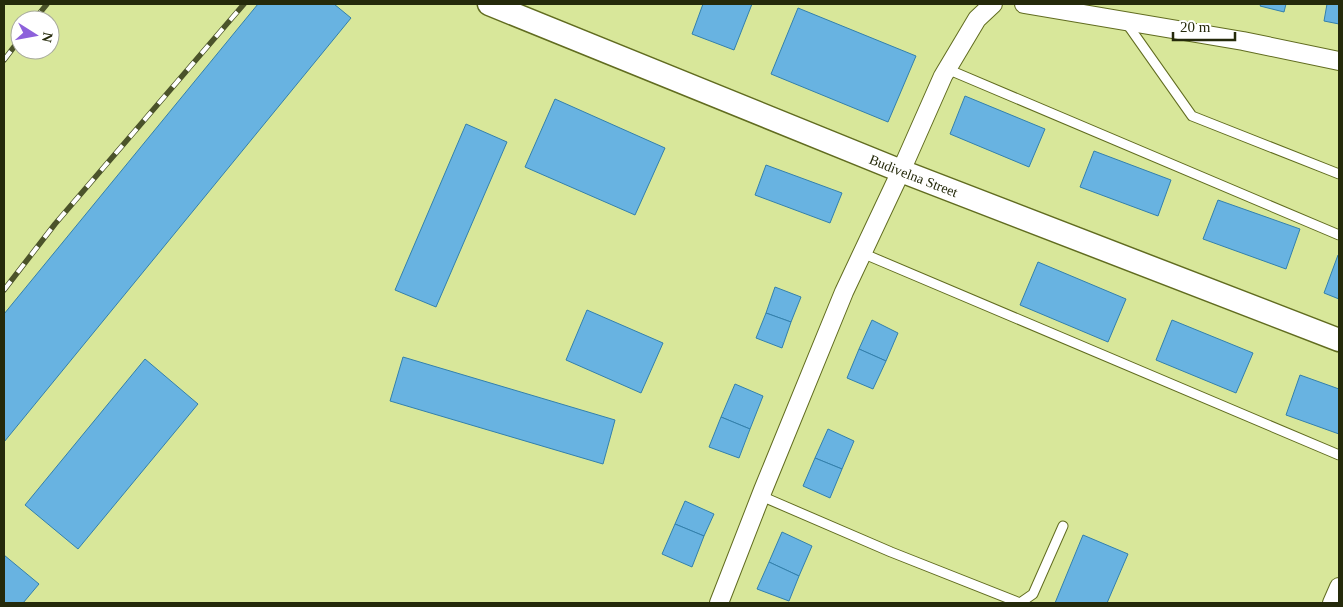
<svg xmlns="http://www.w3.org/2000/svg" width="1343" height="607" viewBox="0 0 1343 607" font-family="Georgia,serif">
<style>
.building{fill:#68b3e1;stroke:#3380ac}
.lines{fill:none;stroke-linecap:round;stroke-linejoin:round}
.service-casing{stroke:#616c20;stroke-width:11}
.minor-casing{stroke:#616c20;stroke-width:20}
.tertiary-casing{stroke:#616c20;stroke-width:25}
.service{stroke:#fff;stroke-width:9}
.minor{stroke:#fff;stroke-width:18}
.tertiary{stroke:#fff;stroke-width:22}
.rail-casing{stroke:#4b532a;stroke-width:5.5}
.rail{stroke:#fff;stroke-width:4;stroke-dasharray:11;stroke-linecap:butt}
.labels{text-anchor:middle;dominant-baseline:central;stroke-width:4;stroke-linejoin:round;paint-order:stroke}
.street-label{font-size:14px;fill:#252a0b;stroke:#fff}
</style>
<rect width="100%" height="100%" fill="#d8e79a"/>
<!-- building -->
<g class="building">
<polygon points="258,4 334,4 351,18 4,442 4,314"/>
<polygon points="703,4 752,4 734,50 692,34"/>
<polygon points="1261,4 1286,4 1284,12 1260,6"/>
<polygon points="1327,4 1339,4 1339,24 1324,21"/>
<polygon points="798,8 916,56 888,122 771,74"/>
<polygon points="965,96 1045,129 1029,167 950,134"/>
<polygon points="555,99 665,148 635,215 525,167"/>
<polygon points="466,124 507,142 436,307 395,290"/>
<polygon points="1094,151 1171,180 1158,216 1080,187"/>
<polygon points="766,165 842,193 830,223 755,195"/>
<polygon points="1218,200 1300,229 1286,269 1203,239"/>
<polygon points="1338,255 1339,256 1339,299 1324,293"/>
<polygon points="1038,262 1126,299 1108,342 1020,305"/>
<polygon points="775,287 801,297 791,322 766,313"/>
<polygon points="587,310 663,343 641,393 566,360"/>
<polygon points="766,313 791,322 782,348 756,338"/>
<polygon points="872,320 898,333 886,361 859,349"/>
<polygon points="1172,320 1253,353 1236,393 1156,360"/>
<polygon points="859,349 886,361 873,389 847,378"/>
<polygon points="403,357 615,420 603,464 390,401"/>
<polygon points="145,359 198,404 78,549 25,505"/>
<polygon points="1300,375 1339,389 1339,434 1286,415"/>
<polygon points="735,384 763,396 750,429 721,417"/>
<polygon points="721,417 750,429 739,458 709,447"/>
<polygon points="828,429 854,441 842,469 815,458"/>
<polygon points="815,458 842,469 830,498 803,486"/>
<polygon points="685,501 714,514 704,536 675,524"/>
<polygon points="675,524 704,536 692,567 662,554"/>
<polygon points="782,532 812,546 799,576 769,562"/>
<polygon points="1083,535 1128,554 1107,603 1055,603"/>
<polygon points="4,555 39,584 23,603 4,603"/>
<polygon points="769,562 799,576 789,601 757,589"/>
</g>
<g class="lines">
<!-- service casing -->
<g class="service-casing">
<g id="service">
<polyline points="1125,21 1192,116 1339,174"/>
<polyline points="947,69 1339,235"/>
<polyline points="862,253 1339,455"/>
<polyline points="761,496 891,552 1020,603"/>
<polyline points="1020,603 1033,594 1063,526"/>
</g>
</g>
<!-- minor casing -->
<g class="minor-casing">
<g id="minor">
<polyline points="1024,4 1243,41 1339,61"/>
<polyline points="719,603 763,490 844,292 901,171 943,76 977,19 993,4"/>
<polyline points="1332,603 1339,587"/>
</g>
</g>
<!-- tertiary casing -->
<g class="tertiary-casing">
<g id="tertiary">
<path id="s1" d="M489,4L901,171L1339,340"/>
</g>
</g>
<!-- service -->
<use href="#service" class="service"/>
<!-- minor -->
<use href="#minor" class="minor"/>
<!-- tertiary -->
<use href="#tertiary" class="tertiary"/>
<!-- rail casing -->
<g class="rail-casing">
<g id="rail">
<polyline points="34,20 47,4"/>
<polyline points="4,60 20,39"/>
<polyline points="4,290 55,224 244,4"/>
</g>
</g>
<!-- rail -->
<use href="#rail" class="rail"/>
</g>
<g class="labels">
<!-- street labels -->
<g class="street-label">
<text stroke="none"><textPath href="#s1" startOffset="458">Budivelna Street</textPath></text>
</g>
</g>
<!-- border -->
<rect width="1343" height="607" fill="none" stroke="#252a0b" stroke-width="10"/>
<!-- north arrow -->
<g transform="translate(35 35) rotate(101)"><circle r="24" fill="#ffffff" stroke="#a8aa9d"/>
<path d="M0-4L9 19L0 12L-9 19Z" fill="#8d61db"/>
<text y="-8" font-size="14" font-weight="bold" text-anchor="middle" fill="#252a0b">N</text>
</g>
<!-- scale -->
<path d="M1173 32v8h62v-8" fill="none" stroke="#252a0b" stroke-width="2.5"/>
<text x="1180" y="32" font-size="15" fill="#252a0b" stroke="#ffffff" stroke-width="4" paint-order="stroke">20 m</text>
</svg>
